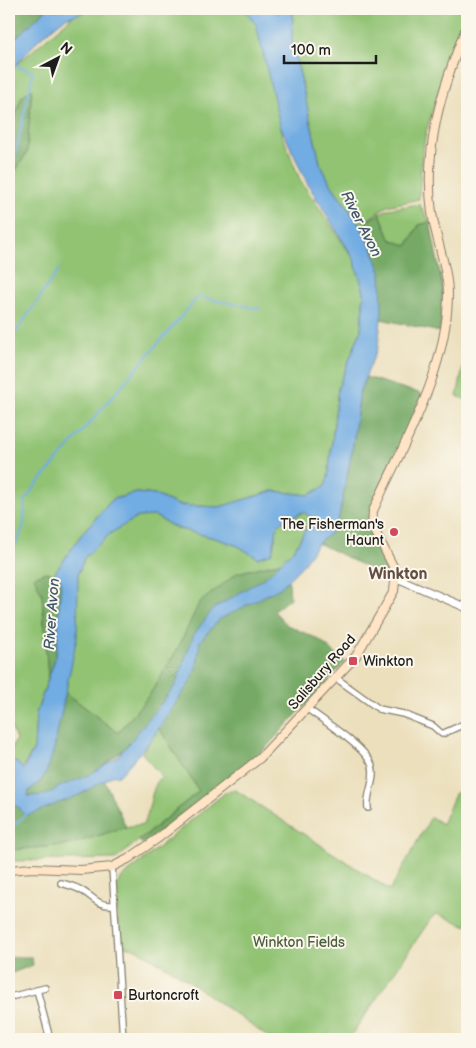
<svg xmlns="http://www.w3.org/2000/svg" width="476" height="1048" viewBox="0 0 476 1048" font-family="'Balsamiq Sans',sans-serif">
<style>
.green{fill:#91c373;stroke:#567048}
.forest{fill:#74a965;stroke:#486240}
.water{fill:#71ace2;stroke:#46647f;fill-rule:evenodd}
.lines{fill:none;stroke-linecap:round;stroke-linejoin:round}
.stream{stroke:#71ace2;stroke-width:2}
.minor-casing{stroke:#847e6c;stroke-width:8}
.tertiary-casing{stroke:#847e6c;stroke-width:9}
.secondary-casing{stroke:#847e6c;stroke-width:10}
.minor{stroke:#fff;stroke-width:5.5}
.tertiary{stroke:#fff;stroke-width:7}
.secondary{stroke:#ffe4c6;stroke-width:8}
.poi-dot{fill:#d1495b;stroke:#fbf7ec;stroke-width:2}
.labels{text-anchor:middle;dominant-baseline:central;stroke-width:4;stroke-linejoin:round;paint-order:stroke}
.poi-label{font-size:14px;fill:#1c1c1c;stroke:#fbf7ec;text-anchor:start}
.street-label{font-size:14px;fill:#1c1c1c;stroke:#fbf7ec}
.park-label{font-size:14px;fill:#4b5f3f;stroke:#fbf7ec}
.water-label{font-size:15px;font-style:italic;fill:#3e566b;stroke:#fbf7ec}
.quarter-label{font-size:16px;font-weight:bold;fill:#644d42;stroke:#fbf7ec}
</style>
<rect width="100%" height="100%" fill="#fbf7ec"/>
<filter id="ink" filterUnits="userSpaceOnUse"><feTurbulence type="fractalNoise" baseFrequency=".02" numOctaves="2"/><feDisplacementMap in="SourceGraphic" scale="10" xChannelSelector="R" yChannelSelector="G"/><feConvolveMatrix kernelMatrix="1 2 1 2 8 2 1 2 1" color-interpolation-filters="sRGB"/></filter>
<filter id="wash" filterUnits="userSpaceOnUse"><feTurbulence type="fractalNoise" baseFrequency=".0096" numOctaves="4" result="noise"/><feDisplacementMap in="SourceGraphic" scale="20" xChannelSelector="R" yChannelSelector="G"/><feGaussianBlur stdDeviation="1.12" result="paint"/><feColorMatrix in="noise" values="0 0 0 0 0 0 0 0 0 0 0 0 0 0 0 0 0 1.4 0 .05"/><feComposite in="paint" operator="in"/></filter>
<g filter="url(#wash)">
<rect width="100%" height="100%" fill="#ebdfbc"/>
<!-- green -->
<g class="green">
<polygon points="92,9 245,9 258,18 283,137 300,180 354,259 364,292 361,330 338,388 328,478 325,486 309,495 273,491 219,507 178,505 155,495 137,493 113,499 84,531 54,574 45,572 42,594 48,678 36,714 34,749 21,770 17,763 9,759 9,753 16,740 9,722 9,180 27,153 22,96 9,134 9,71 75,14"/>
<polygon points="293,9 466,9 427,128 422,154 419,199 387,206 360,225 330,183 320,163 292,40"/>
<polygon points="419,204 430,222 419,225 407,246 390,239 380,213 389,209"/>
<polygon points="467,348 467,400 457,396"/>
<polygon points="304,512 312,517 295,548 282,562 237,573 177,650 150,694 118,733 65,692 70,669 78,574 84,558 111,533 138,516 155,516 176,528 218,539 238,546 258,558 272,552 278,524"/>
<path d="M159,728L199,791L116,859L9,861V850L69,845L118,828L144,824C151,808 150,790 161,776L142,753Z"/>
<polygon points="234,789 390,890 431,817 442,824 456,792 467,797 467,926 437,914 432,917 349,1039 271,1039 177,973 134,948 120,945 115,890 120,879 226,792"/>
</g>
<!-- forest -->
<g class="forest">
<polygon points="9,9 47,9 9,44"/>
<polygon points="32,89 27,153 9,180 9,134 22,96"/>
<polygon points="380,213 390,239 407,246 419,225 430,222 443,289 440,332 381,319 381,272 360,225"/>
<polygon points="366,377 422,394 370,511 369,529 390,579 318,543 333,531 339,516 352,451 360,390"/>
<polygon points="282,562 289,583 290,598 274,611 287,625 318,639 345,662 260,754 143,844 139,841 199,791 159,728 125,748 99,769 126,827 69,845 9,850 9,803 20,808 54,749 65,692 118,733 150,694 177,650 199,603 237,573"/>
<polygon points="45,572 54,574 61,579 56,656 48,678 42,594 34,577"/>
<polygon points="9,957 32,957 33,965 12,973 9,977"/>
</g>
<!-- water -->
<g class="water">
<polygon points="47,9 96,9 65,18 39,39 13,68 9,69 9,44"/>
<path d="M240,9H275L279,14V9H293L292,40L320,163L330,183L360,225L372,248L381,272L382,311L378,347L360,390L352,451L339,516L333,531L318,543L302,566L280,588L220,619L200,641L197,665L190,682L151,740L120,775L112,776L81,794L29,815L22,813L20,808L9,803V760L18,763L23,770L34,749L36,714L56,656L61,579L54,574L84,531L113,499L137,493L155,495L178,505L219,507L273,491L309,495L325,486L328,478L338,388L361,330L364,292L354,259L307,183L280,125L256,24L247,13ZM303,512L312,518L295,548L267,576L213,609L194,634L175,686L125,748L117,757L89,775L61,786L46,795L28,796L29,791L41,781L47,771L54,749L77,637L78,574L84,558L111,533L138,517L155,516L176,528L218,539L238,546L258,558L272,553L278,524Z"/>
</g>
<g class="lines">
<!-- stream -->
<g class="stream">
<polyline points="9,172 13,167 33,72 15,65"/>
<polyline points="9,342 59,269"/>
<polyline points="9,555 19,538 24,524 25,501 32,490 198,297 260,309"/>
<polyline points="9,830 27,813"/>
</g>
</g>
</g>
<g filter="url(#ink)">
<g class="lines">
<!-- minor casing -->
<g class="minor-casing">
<g id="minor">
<polyline points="336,678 379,709 403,714 433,726 442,734 462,725 467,725"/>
<path d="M308,709C322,720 368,749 372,766C376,781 366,793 368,808"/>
<polyline points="112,867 123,1039"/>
<path d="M61,883C69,885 77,887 84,892C94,898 99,906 112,905"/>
<polyline points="37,990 50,1039"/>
<polyline points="14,996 45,988"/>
</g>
</g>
<!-- tertiary casing -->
<g class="tertiary-casing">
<polyline id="tertiary" points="397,578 467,608"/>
</g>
<!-- secondary casing -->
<g class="secondary-casing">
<path id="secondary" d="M9,870L32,868L81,870L112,867L128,859L157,839L260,758L356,656L394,591L396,572L372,525L373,511C404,442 447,372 448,295C448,268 436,240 432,213C423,147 442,87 467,26"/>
</g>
<!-- minor -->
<use href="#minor" class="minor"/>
<!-- tertiary -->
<use href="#tertiary" class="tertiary"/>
<!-- secondary -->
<use href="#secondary" class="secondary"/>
</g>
</g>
<!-- markers -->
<g class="poi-dot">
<circle cx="394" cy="532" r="5"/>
<rect x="348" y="656" width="10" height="10" rx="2.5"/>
<rect x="113" y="990" width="10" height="10" rx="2.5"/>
</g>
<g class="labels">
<!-- poi labels -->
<g class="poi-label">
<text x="384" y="524" text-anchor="end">The Fisherman's<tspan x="384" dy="16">Haunt</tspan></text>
<text x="363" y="661">Winkton</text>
<text x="128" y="995">Burtoncroft</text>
</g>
<!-- street labels -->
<g class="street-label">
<text transform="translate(322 672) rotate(-49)">Salisbury Road</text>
</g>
<!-- park labels -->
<g class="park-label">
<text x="299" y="942">Winkton Fields</text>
</g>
<!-- water labels -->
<g class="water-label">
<text transform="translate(361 224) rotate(63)">River Avon</text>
<text transform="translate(52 614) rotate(-86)">River Avon</text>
</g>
<!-- quarter labels -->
<g class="quarter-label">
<text x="398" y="574">Winkton</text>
</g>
</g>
<!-- margin -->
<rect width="476" height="1048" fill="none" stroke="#fbf7ec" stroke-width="30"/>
<!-- north arrow -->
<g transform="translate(58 58) rotate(41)" stroke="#fbf7ec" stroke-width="4" paint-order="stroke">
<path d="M0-4L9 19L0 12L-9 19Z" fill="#1c1c1c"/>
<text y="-8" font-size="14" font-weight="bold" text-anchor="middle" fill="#1c1c1c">N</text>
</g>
<!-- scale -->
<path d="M284 55v8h92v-8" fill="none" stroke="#1c1c1c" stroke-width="2.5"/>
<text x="291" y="55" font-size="15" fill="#1c1c1c" stroke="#fbf7ec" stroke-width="4" paint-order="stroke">100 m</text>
</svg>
